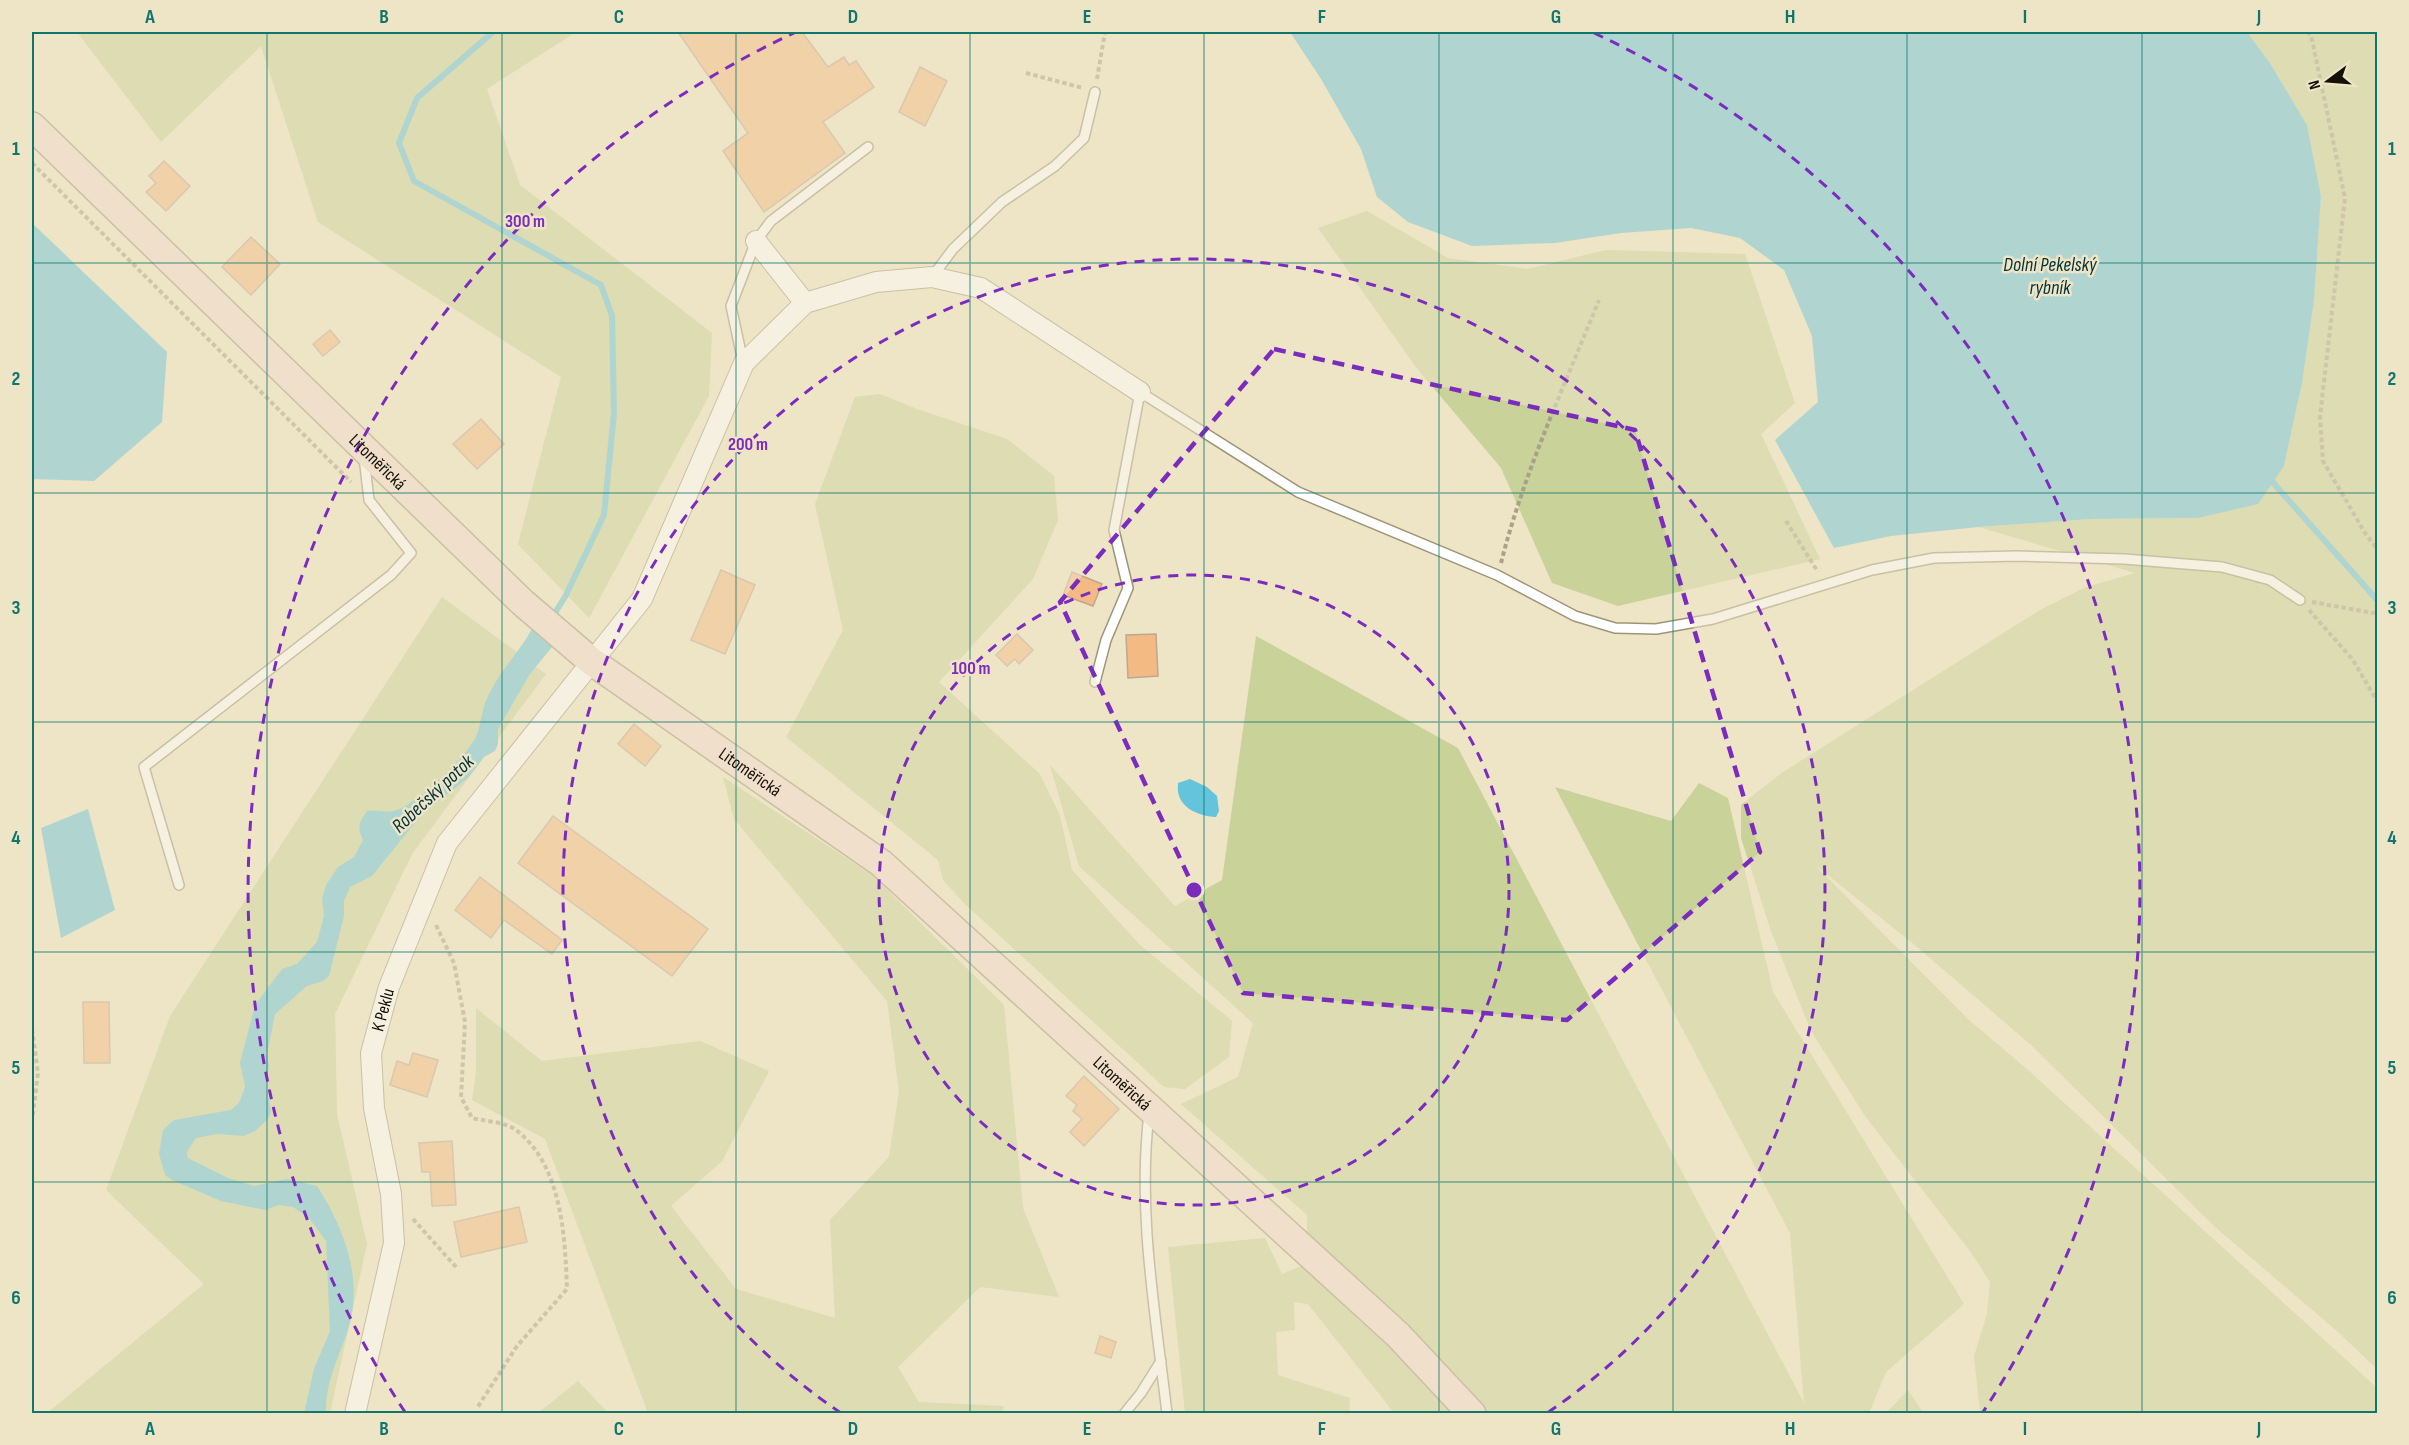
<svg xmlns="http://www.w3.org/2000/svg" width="2409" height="1445" viewBox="0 0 2409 1445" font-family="'Sofia Sans Condensed',sans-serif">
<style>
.green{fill:#c9d299}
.water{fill:#64c4db}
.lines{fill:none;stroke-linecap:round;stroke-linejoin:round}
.stream{stroke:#64c4db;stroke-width:6}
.building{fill:#f3ba84;stroke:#bfa792;stroke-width:1.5}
.lane-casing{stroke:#9e9579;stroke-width:12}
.street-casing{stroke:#9e9579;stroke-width:22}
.secondary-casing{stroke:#9e9579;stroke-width:30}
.path{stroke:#a9a189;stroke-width:4;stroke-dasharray:4.5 3;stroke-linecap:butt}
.lane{stroke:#fff;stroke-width:9}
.street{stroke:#fff;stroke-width:20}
.secondary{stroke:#f1dacf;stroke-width:27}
.marked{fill:none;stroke:#7b2cbf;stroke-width:4.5;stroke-dasharray:12 8;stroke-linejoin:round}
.grid{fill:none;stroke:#0f766e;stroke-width:1.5;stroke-opacity:0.55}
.ring{fill:none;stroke:#7b2cbf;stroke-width:3;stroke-dasharray:10 8}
.labels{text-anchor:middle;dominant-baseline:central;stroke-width:5;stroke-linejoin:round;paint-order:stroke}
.street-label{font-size:18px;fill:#131006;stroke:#eee4c6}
.water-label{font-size:20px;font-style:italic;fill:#02323c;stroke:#eee4c6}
.centre{fill:#7b2cbf;stroke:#eee4c6;stroke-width:3}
.ring-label{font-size:18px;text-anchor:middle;font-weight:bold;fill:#7b2cbf;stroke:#eee4c6;stroke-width:5;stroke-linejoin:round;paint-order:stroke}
.neatline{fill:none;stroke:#0f766e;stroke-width:2}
.grid-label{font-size:20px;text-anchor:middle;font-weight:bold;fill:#0f766e}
</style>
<rect width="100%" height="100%" fill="#eee4c6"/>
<!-- green -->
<g class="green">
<polygon points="77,32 576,32 487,89 520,185 712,333 709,396 589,618 518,544 561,377 318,222 261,46 161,142"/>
<polygon points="2247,32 2374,32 2378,38 2377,1369 2337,1331 2214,1226 2031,1045 1916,946 1814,864 1969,1020 2028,1070 2377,1388 2377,1413 1980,1413 1974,1356 1987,1314 1990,1282 1970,1251 1865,1116 1811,1031 1771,931 1741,838 1741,805 1783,772 2040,610 2086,587 2135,573 1979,527 2090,519 2198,518 2284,466 2302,383 2314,301 2321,196 2307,125 2270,63"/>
<polygon points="1367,211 1448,258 1527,269 1606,250 1745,254 1795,403 1761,434 1820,559 1618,606 1552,583 1501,468 1415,366 1318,228"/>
<polygon points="880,394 917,409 1007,439 1054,476 1058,520 1033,579 939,682 1040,774 1060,816 1072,870 1139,944 1232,1021 1229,1057 1185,1089 1164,1087 964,903 943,880 938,860 786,737 843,630 815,504 855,397"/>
<polygon points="442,597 546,674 412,854 335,1014 337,1114 367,1244 330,1413 46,1414 204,1284 106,1190 170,1016"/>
<polygon points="1256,636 1458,748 1804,1403 1790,1233 1555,787 1671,821 1699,783 1728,798 1773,992 1964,1304 1886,1372 1869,1413 1395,1414 1308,1304 1294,1302 1295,1330 1276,1332 1278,1375 1350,1398 1349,1413 1185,1413 1168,1247 1265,1238 1282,1274 1301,1266 1307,1271 1307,1215 1181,1104 1238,1077 1253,1023 1079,866 1050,765 1175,906 1222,880"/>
<polygon points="723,777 872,875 1004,1005 1023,1208 1059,1297 980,1287 898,1367 919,1402 1004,1406 1001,1413 648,1413 545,1139 472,1100 476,1073 476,1008 542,1061 700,1041 769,1071 722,1161 671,1206 736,1289 835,1318 830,1220 889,1157 899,1091 887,1001 734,819"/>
<polygon points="578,1381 608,1413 538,1413"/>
<polygon points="1908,1390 1923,1413 1886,1413"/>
</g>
<!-- water -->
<g class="water">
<polygon points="1290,32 2247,32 2270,63 2307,125 2321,196 2314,301 2302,383 2284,466 2258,504 2198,518 2090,519 1979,527 1891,536 1834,548 1775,440 1818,402 1812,336 1784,270 1740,238 1691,228 1621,233 1555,243 1472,246 1408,222 1377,197 1361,149 1321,79"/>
<polygon points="32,223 167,352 162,422 94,481 32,479"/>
<path d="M532,629L552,647L530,674L498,729V744L495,751L484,757L468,778L423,813L372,876L350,887L344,901V916L329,976L323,981L307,986L275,1014L267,1054L269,1066L266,1082L271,1112L268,1119L255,1131L244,1136L217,1134L196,1138L187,1152L188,1158L228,1178L254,1186L287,1179L317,1186C344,1227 364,1280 348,1330C339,1357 325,1383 326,1413H304L314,1369L330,1331L326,1241L309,1218L293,1207L279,1205L265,1210L221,1201L172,1180L165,1175L159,1154L163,1130L174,1120L231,1110L239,1103L245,1087L240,1063L255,1005L282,969L297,964L317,942L324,916L322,899L326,885L338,867L354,857L363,840C357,827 359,822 367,811C377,809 386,813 394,811C414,807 471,753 477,734C482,720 482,707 489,694C501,670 519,652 532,629Z"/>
<path d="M1190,779L1207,787L1217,796L1219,811L1216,817C1196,816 1175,806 1178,783Z"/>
<polygon points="88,809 115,910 61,938 41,828"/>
</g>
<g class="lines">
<!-- stream -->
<g class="stream">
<polyline points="493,32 417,98 399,143 414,181 601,285 612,316 614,413 604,515 566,595 552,618"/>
<polyline points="2269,478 2378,601"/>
</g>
</g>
<!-- building -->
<g class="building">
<polygon points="678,32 802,32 828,67 844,57 849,65 856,61 874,87 823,122 845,153 764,212 723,151 748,133"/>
<polygon points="920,67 947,81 925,126 899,112"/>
<polygon points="164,161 190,186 166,211 146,192 156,183 149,176"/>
<polygon points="251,237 280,264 251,295 222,267"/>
<polygon points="330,330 340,342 323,356 313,344"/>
<polygon points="481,419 504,444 477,469 453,444"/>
<polygon points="721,570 755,585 725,654 691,640"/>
<polygon points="1072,572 1102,584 1093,606 1063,595"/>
<polygon points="1017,634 1033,650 1019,664 1015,659 1007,666 996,655"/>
<polygon points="1156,634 1158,676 1128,678 1126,635"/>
<polygon points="634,724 661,746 645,766 618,744"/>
<polygon points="553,816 708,929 672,976 518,863"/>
<polygon points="480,877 562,940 552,954 504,920 491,938 455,910"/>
<polygon points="83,1002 109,1002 110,1063 84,1063"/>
<polygon points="413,1053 438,1060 427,1097 390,1085 397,1061 409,1065"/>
<polygon points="1084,1076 1119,1109 1084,1146 1070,1132 1082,1119 1073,1111 1077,1105 1066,1096"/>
<polygon points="452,1141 456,1205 432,1206 430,1172 422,1172 419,1143"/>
<polygon points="519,1207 527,1242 461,1257 454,1222"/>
<polygon points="1100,1336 1116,1342 1111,1358 1095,1353"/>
</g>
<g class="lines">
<!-- lane casing -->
<g class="lane-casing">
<g id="lane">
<polyline points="932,277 953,249 1002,202 1055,166 1084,138 1095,92"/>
<polyline points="743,362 731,306 756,241 771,221 868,147"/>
<polyline points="1095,682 1106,640 1128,588 1114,530 1140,392 1298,492 1497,575 1575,616 1615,628 1656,629 1713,619 1872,570 1934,558 2017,556 2124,559 2222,567 2270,580 2300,600"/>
<polyline points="179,885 144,767 391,575 411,553 369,500 364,457"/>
<path d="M1149,1114C1137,1213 1156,1316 1167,1414"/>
<polyline points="1124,1414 1141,1393 1161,1361"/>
</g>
</g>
<!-- street casing -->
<g class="street-casing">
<g id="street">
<polyline points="756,241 805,303"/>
<path id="s1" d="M355,1414L394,1243L391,1194L374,1108L371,1053L389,987L447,843L642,599L744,363L805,303L876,282L932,277L981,288L1140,392"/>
</g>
</g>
<!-- secondary casing -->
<g class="secondary-casing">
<g id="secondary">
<path id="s2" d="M32,126L522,602L591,661L881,863L1398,1335L1472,1414"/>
</g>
</g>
<!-- path -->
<g class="path">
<polyline points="2307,32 2311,35 2345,198 2320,417 2323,461 2365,533 2378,550"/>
<polyline points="1026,73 1083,88"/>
<polyline points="1097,79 1105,32"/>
<polyline points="32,163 351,482"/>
<polyline points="1786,521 1818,572"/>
<path d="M1501,563C1524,472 1564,387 1599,300"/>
<polyline points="2312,602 2373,613 2378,611"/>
<polyline points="2309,610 2353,660 2378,703"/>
<path d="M436,925L454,963L465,1022L461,1097L472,1118C484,1121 506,1122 516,1130C562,1165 565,1236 567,1289L517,1346L477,1408"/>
<polyline points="32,1029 38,1073 32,1121"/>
<polyline points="413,1219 457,1268"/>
</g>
<!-- lane -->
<use href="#lane" class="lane"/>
<!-- street -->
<use href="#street" class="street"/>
<!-- secondary -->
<use href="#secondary" class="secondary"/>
</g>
<!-- marked area -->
<path d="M0 0H2409V1445H0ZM1274,349L1635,430L1760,852L1567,1020L1243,993L1060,602Z" fill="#eee4c6" fill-opacity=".55" fill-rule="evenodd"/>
<path class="marked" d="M1274,349L1635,430L1760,852L1567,1020L1243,993L1060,602Z"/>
<!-- grid -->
<path class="grid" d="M267,32V1414M502,32V1414M736,32V1414M970,32V1414M1204,32V1414M1439,32V1414M1673,32V1414M1907,32V1414M2142,32V1414M32,263H2378M32,493H2378M32,722H2378M32,952H2378M32,1182H2378"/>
<!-- distance rings -->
<g class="ring">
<circle cx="1194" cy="890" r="315"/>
<path d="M841 1413A631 631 0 1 1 1547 1413"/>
<path d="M405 1412A946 946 0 0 1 794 33M1594 33A946 946 0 0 1 1983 1412"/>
</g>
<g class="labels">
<!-- street labels -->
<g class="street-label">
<text stroke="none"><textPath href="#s2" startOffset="482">Litoměřická</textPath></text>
<text stroke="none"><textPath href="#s2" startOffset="968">Litoměřická</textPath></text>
<text stroke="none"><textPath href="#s1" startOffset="412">K Peklu</textPath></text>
<text stroke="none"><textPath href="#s2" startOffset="1454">Litoměřická</textPath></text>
</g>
<!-- water labels -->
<g class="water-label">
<text x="2050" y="265">Dolní Pekelský<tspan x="2050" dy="23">rybník</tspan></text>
<text transform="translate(433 794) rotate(-43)">Robečský potok</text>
</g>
</g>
<circle cx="1194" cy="890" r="9" class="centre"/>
<g class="ring-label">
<text x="525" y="227">300 m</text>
<text x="748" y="450">200 m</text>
<text x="971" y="674">100 m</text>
</g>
<!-- border -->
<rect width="2409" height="1445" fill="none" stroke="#eee4c6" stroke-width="66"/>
<!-- north arrow -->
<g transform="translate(2328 81) rotate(254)" stroke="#eee4c6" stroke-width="4.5" paint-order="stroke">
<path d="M0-4.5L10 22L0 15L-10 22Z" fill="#131006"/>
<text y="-9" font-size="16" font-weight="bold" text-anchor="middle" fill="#131006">N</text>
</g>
<rect x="33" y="33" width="2343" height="1379" class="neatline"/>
<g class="grid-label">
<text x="150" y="23">A</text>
<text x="384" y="23">B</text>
<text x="619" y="23">C</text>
<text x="853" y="23">D</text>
<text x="1087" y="23">E</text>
<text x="1322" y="23">F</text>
<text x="1556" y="23">G</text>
<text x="1790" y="23">H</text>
<text x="2025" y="23">I</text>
<text x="2259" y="23">J</text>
<text x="16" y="155">1</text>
<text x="2392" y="155">1</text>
<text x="16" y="385">2</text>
<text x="2392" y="385">2</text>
<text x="16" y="614">3</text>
<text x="2392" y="614">3</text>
<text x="16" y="844">4</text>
<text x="2392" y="844">4</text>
<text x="16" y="1074">5</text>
<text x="2392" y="1074">5</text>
<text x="16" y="1304">6</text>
<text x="2392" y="1304">6</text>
<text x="150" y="1435">A</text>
<text x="384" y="1435">B</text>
<text x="619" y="1435">C</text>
<text x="853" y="1435">D</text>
<text x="1087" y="1435">E</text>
<text x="1322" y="1435">F</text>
<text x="1556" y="1435">G</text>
<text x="1790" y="1435">H</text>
<text x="2025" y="1435">I</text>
<text x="2259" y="1435">J</text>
</g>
</svg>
